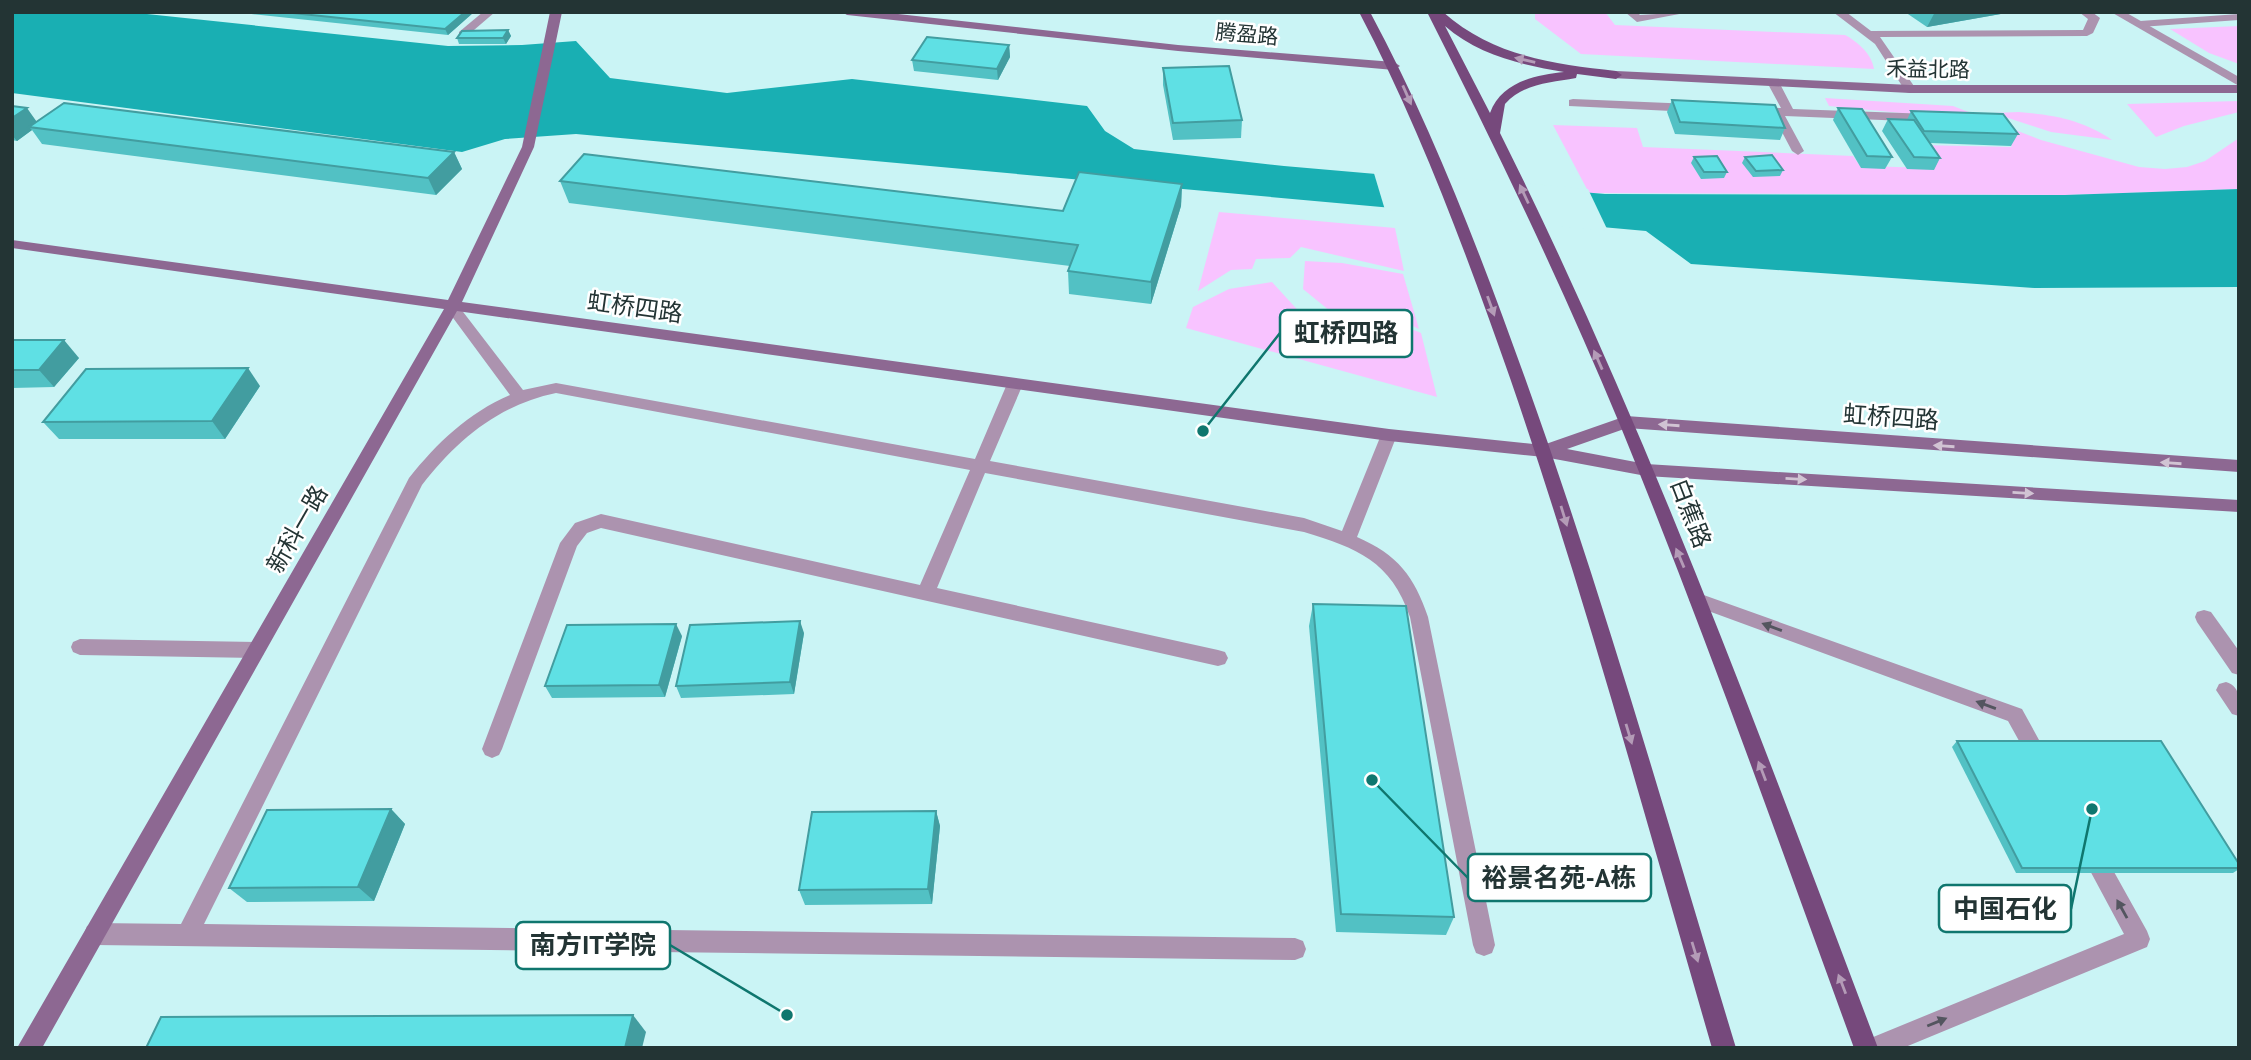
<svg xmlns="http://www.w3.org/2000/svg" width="2251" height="1060" viewBox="0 0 2251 1060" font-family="'PT Sans','Noto Sans SC',sans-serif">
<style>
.green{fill:#f8c3ff}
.water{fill:#19afb3}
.pier{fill:#caf4f5}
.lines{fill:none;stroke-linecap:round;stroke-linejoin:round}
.lane{fill:#ac93af;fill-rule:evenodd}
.street{fill:#ac93af;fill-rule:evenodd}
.secondary{fill:#8d6892;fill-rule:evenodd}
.primary{fill:#76497c;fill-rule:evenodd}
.wall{fill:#52c1c4}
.shaded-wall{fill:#429da0}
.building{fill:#5fe0e4;stroke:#429da0;stroke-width:2}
.oneway{fill:#b49bb7}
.oneway2{fill:#d1c3d3}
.oneway3{fill:#53555f}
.labels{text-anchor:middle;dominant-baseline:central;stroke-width:5;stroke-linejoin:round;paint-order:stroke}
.far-street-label{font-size:21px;fill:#233434;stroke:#fff}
.street-label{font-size:24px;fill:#233434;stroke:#fff}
.leader{fill:none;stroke:#0f766e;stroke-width:2.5}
.callout-dot{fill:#0f766e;stroke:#fff;stroke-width:2.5}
.callout{fill:#fff;stroke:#0f766e;stroke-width:2.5}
.callout-label{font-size:26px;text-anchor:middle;font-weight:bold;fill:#233434}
</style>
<rect width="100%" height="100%" fill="#caf4f5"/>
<!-- green -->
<g class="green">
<path d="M1535,12H1605L1615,25L1845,35C1858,42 1872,54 1874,69L1581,54L1535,19Z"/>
<polygon points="2239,26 2239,64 2209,53 2170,29"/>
<polygon points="1825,98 1953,106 2041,140 2139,167 2165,169 2187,167 2205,161 2239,138 2239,189 2065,195 1589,193 1553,125 1637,128 1643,147 1853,156 1860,166 1933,168 1919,145 2012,147 1996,126 1953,118 1829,106"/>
<polygon points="2239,101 2239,112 2184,126 2156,137 2127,104"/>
<path d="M2019,112C2054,115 2083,120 2112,140L2051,132L1993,113Z"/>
<polygon points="1219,212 1395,228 1404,271 1301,247 1290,258 1256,259 1252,269 1231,270 1198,291"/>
<polygon points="1305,261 1342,263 1403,274 1419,329 1378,309 1335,315 1303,289"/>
<polygon points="1272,282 1315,329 1385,318 1421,333 1437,397 1186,328 1193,307 1229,289"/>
</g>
<!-- water -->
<polygon class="water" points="12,12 128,12 448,46 522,45 576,41 610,78 727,93 852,79 1087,106 1105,131 1134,149 1284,166 1605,194 2065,195 2239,189 2239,287 2034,288 1691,264 1646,231 576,134 505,139 462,152 12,93"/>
<!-- pier -->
<polygon class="pier" points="1373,170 1588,189 1608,231 1385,210"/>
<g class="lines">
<!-- lane -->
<g class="lane">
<polygon points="483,12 495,12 467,36 459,36 459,32"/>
<polygon points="1625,12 1637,12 1640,15 1690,12 1637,22"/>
<polygon points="1833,12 1846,12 1871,31 2083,30 2088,19 2079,12 2092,12 2100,18 2093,33 2087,36 1880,37 1916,89 1910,93 1906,92 1875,44"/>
<polygon points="2111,12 2125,12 2239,77 2239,86"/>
<polygon points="1774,80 1780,84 1793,109 1930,114 1936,118 1930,122 1785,116 1804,151 1798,155 1792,151 1773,115 1755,115 1749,111 1755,107 1781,108 1768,84"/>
<polygon points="1573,99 1692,104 1698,108 1692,112 1569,106 1569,100"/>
<polygon points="1698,593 2022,709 2050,760 2047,766 2040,769 2033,766 2008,721 1692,605 1689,600 1692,595"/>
<polygon points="80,639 256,642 263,645 265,650 263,655 256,658 80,655 73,652 71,647 73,642"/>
<polygon points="2091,842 2099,845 2147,931 2150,939 2147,947 1903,1048 1862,1048 1866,1040 2124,934 2080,852 2083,845"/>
</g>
<!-- street -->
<g class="street">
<polygon points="2239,14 2239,20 2140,27 2134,24 2140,21"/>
<path d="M452,302L457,304L523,390L556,383L975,459L1007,384L1015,379L1023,384L990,461L1304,518L1342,531L1381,435L1383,431H1395L1397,435L1357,537C1398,555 1414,576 1428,617L1495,945L1492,953L1484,956L1476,953L1473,945L1410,617C1391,561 1357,548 1304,532L985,473L937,588L1218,650L1225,652L1228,658L1225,664L1218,666L601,528L587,533L577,546L502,749L499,755L492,758L485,755L482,749L560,543L575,523L601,514L920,585L970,470L556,393C498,405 457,440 422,485L204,924L1295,938L1303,941L1306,949L1303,957L1295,960L95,945L87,942L84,934L87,926L95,923L181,924L409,478C437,443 468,413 510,395L445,307Z"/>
<polygon points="2204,610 2211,612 2239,651 2239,675 2232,673 2197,622 2195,617 2197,612"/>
<path d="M2226,682C2242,687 2239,702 2239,716L2232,714L2216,690L2219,684Z"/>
</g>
<!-- secondary -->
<g class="secondary">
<polygon points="550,12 562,12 534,147 462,302 1389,429 1543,445 1626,416 2239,460 2239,472 1627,428 1567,449 1646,464 2239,500 2239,512 1646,476 1544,457 1389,441 457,311 42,1048 17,1048 444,309 12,248 12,240 448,300 522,147"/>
<polygon points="842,12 880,12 1178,45 1394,62 1400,66 1394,70 1178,51 847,15"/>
<polygon points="1616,71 1910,85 2239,85 2239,93 1910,93 1612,78 1610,75"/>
</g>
<!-- primary -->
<g class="primary">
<path d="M1359,12H1370C1433,129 1480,253 1525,378C1604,598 1668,824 1736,1048H1712C1647,824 1586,599 1510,378C1466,253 1421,130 1359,12Z"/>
<path d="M1427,12H1443C1493,56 1552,64 1616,71L1622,75L1616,79L1577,74L1576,78C1550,83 1524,83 1505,104L1500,133C1648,429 1761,739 1878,1048H1854C1778,840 1704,630 1620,425C1562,285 1496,148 1427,12ZM1445,26C1478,55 1522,65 1564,72C1535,75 1501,82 1490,113Z"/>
</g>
</g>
<!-- wall -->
<g class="wall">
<polygon points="232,12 474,12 448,35"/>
<polygon points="1905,12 2012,12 1927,27"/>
<polygon points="508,30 511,36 506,44 459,44 457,38"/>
<polygon points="1009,45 1010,57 998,80 914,71 912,60"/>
<polygon points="1163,68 1242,120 1241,138 1173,140 1163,85"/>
<polygon points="1672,100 1785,128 1780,140 1675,134 1667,112"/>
<polygon points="12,104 14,106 37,122 454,152 462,169 436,195 42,144 32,130 17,141 12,140"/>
<polygon points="1838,108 1892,157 1885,169 1861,168 1833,120"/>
<polygon points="1911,111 2018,134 2011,146 1930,143 1940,158 1934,170 1907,169 1882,131 1888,119 1907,120"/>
<polygon points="1694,157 1727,172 1724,178 1701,179 1691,163"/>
<polygon points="1745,157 1783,170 1780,176 1753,177 1742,163"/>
<polygon points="560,181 1063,211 1182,184 1181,206 1151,304 1069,294 1068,271 1070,266 569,203"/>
<polygon points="12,340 79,358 54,387 12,388"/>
<polygon points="260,386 225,439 59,439 43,422"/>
<polygon points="1313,604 1454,917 1446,935 1336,932 1309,626"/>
<polygon points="804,633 794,694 681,698 676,686"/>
<polygon points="682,636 665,697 552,698 545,686"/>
<polygon points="1957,741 2239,864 2239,869 2233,873 2016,873 1952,747"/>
<polygon points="391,809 405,824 374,901 247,902 229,888"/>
<polygon points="936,811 940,826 932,904 805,905 799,890"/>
</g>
<!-- shaded-wall -->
<g class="shaded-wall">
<polygon points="465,12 474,12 448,35 445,29"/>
<polygon points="1935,12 2012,12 1927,27"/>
<polygon points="508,30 511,36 506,44 503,38"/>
<polygon points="1009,45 1010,57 998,80 997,69"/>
<polygon points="12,104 19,113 27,108 39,125 29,127 32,130 17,141 12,135"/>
<polygon points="454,152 462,169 436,195 428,178"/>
<polygon points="1182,184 1181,206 1151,304 1151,282"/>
<polygon points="64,340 79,358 54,387 39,370"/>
<polygon points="248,368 260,386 225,439 212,421"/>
<polygon points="800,621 804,633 794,694 790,682"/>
<polygon points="676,624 682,636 665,697 659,685"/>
<polygon points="391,809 405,824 374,901 358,887"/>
<polygon points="936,811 940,826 932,904 928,889"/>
<polygon points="633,1015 646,1032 642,1048 625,1048"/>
</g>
<!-- building -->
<g class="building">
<polygon points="283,12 465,12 445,29"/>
<polygon points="508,30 503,38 457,38 462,31"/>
<polygon points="927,37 1009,45 997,69 912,60"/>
<polygon points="1229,66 1242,120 1173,123 1163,68"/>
<polygon points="1672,100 1775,105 1785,128 1680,122"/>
<polygon points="64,103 454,152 428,178 29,127"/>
<polygon points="12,106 27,108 12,118"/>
<polygon points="1838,108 1862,109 1892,157 1867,156"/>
<polygon points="1911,111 2003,114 2018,134 1924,131"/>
<polygon points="1888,119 1914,120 1940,158 1914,157"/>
<polygon points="584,154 1063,211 1079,172 1182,184 1151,282 1068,271 1078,245 560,181"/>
<polygon points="1772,155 1783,170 1756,171 1745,157"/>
<polygon points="1717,156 1727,172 1704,172 1694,157"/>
<polygon points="12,340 64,340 39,370 12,370"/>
<polygon points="248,368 212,421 43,422 86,369"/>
<polygon points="1313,604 1406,606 1454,917 1341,914"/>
<polygon points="800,621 790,682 676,686 690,625"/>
<polygon points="676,624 659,685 545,686 567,625"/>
<polygon points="1957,741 2161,741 2239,864 2239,868 2022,868"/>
<polygon points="391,809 358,887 229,888 267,810"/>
<polygon points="936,811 928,889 799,890 812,812"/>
<polygon points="633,1015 625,1048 146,1048 161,1017"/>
</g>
<!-- one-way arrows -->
<defs><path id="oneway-solid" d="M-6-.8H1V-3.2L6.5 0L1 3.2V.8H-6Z" transform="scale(1.75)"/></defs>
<g class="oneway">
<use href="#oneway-solid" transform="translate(1525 60) rotate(-167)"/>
<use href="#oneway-solid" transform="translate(1407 95) rotate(66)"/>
<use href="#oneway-solid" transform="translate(1524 194) rotate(-115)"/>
<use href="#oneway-solid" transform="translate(1491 306) rotate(70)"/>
<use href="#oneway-solid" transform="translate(1598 360) rotate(-114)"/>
<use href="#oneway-solid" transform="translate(1564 516) rotate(73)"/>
<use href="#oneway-solid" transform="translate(1680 558) rotate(-113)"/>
<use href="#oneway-solid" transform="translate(1629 734) rotate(73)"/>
<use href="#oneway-solid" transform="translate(1762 771) rotate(-111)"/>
<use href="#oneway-solid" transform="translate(1695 952) rotate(73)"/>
<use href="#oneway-solid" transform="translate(1842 984) rotate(-111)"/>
</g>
<g class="oneway2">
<use href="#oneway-solid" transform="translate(1669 425) rotate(-176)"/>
<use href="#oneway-solid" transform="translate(1944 446) rotate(-176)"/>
<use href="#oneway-solid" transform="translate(2171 463) rotate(-176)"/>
<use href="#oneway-solid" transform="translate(1796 479) rotate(3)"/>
<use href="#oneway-solid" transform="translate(2023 493) rotate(3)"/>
</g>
<g class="oneway3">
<use href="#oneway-solid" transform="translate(1772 627) rotate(-160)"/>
<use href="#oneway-solid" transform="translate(1986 705) rotate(-160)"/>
<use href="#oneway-solid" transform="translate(2122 909) rotate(-119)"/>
<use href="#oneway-solid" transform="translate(1937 1022) rotate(-22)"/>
</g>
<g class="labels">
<!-- far-street labels -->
<g class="far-street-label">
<text transform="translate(1247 34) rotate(5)">腾盈路</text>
<text transform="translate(1928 69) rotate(1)">禾益北路</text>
</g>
<!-- street labels -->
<g class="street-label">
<text transform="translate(635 307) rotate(8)">虹桥四路</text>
<text transform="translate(1891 417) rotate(4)">虹桥四路</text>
<text transform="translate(1691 513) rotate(69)">白蕉路</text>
<text transform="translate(297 529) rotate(-60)">新科一路</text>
</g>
</g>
<!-- callouts -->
<path class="leader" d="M1203 431L1280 333M1372 780L1468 878M2092 809L2071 909M787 1015L670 945"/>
<g class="callout-dot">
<circle cx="1203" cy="431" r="7"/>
<circle cx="1372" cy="780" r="7"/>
<circle cx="2092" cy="809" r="7"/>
<circle cx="787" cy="1015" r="7"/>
</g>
<g class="callout">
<rect x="1280" y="310" width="132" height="47" rx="7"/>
<rect x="1468" y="854" width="183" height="47" rx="7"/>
<rect x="1939" y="885" width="132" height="47" rx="7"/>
<rect x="516" y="922" width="154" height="47" rx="7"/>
</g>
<g class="callout-label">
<text x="1346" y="342">虹桥四路</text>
<text x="1559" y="887">裕景名苑-A栋</text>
<text x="2005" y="918">中国石化</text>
<text x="593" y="954">南方IT学院</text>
</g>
<!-- border -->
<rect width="2251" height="1060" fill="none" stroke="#233434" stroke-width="28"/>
</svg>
